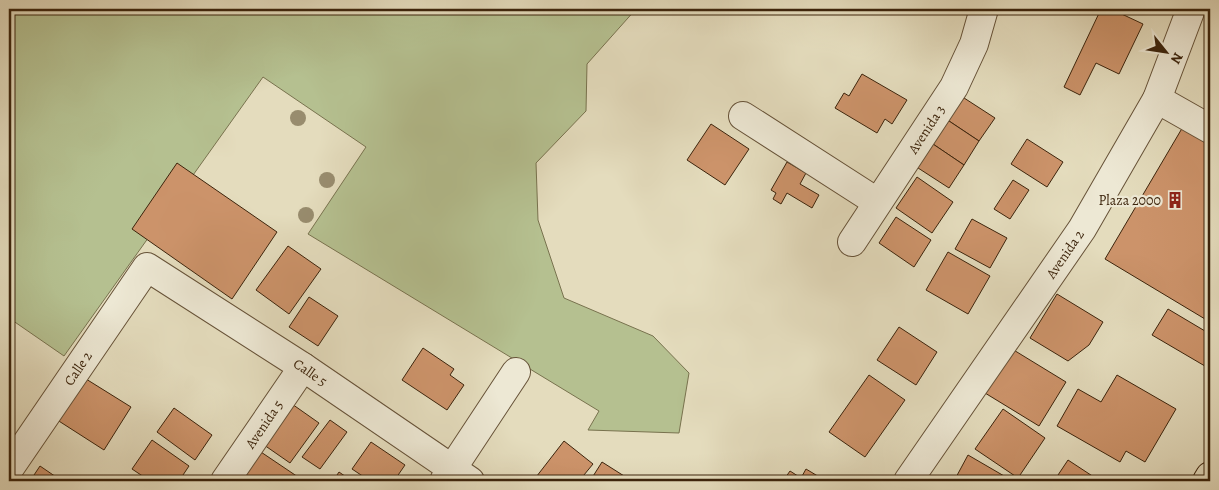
<svg xmlns="http://www.w3.org/2000/svg" width="1219" height="490" viewBox="0 0 1219 490" font-family="Alegreya,serif">
<style>
.green{fill:#b5c090;stroke:#78724e}
.building{fill:#cc936a;stroke:#3c240c}
.lines{fill:none;stroke-linecap:round;stroke-linejoin:round}
.minor-casing{stroke:#665238;stroke-width:30}
.major-casing{stroke:#3c240c;stroke-width:30}
.minor{stroke:#ede8d4;stroke-width:28}
.major{stroke:#e4dcbd;stroke-width:28}
.tree{fill:#988c6e}
.labels{text-anchor:middle;dominant-baseline:central;stroke-width:4.5;stroke-linejoin:round;paint-order:stroke}
.street-label{font-size:14px;fill:#3c240c;stroke:#ede8d4}
.poi-label{font-size:14px;fill:#3c240c;stroke:#ede8d4;text-anchor:end}
</style>
<rect width="100%" height="100%" fill="#e4dcbd"/>
<filter id="stains"><feTurbulence type="fractalNoise" baseFrequency=".004" numOctaves="4"/><feColorMatrix values="0 0 0 0 .2 0 0 0 0 .09 0 0 0 0 .02 0 0 0 .5 -.17"/></filter>
<radialGradient id="worn" r=".72"><stop offset=".6" stop-color="#630" stop-opacity="0"/><stop offset="1" stop-color="#630" stop-opacity=".3"/></radialGradient>
<!-- green -->
<polygon class="green" points="9,9 636,9 587,64 586,111 536,163 538,220 564,298 653,336 689,373 679,433 588,430 599,411 308,234 366,147 263,77 64,356 9,318"/>
<!-- building -->
<g class="building">
<polygon points="1101,9 1111,9 1143,24 1119,74 1096,63 1080,95 1064,87"/>
<polygon points="862,74 907,100 892,124 885,119 877,133 835,108 844,93 849,96"/>
<polygon points="961,96 995,118 979,141 946,119"/>
<polygon points="946,119 979,141 964,165 930,142"/>
<polygon points="711,124 749,149 725,185 687,160"/>
<polygon points="1184,125 1210,141 1210,322 1105,259"/>
<polygon points="1027,139 1063,162 1047,187 1011,164"/>
<polygon points="930,142 964,165 949,188 915,166"/>
<polygon points="787,162 806,173 800,184 819,195 812,208 787,193 781,204 773,199 776,193 771,190"/>
<polygon points="177,163 277,232 232,299 132,229"/>
<polygon points="917,177 953,202 932,233 896,208"/>
<polygon points="1013,180 1029,190 1010,219 994,209"/>
<polygon points="896,217 931,240 914,267 879,243"/>
<polygon points="972,219 1007,238 990,268 955,249"/>
<polygon points="288,246 321,269 289,314 256,290"/>
<polygon points="948,252 990,276 968,314 926,290"/>
<polygon points="1057,294 1103,322 1089,345 1068,361 1030,338"/>
<polygon points="309,297 338,316 318,346 289,327"/>
<polygon points="1168,309 1210,334 1210,369 1152,335"/>
<polygon points="899,327 937,352 916,385 877,360"/>
<polygon points="423,348 454,369 450,375 464,385 447,410 402,380"/>
<polygon points="1012,349 1066,382 1039,426 985,393"/>
<polygon points="78,374 131,407 104,450 51,416"/>
<polygon points="869,375 905,400 865,457 829,432"/>
<polygon points="1117,375 1176,409 1145,462 1126,451 1120,462 1057,426 1078,389 1101,402"/>
<polygon points="282,397 319,423 290,463 254,438"/>
<polygon points="174,408 212,435 195,460 157,432"/>
<polygon points="1003,409 1045,438 1018,478 975,449"/>
<polygon points="330,420 347,432 320,469 302,457"/>
<polygon points="152,440 189,466 179,481 150,481 132,469"/>
<polygon points="564,441 593,464 579,481 533,481"/>
<polygon points="371,442 405,465 394,481 370,481 352,469"/>
<polygon points="252,446 304,481 238,481"/>
<polygon points="968,455 1011,480 1010,481 954,481"/>
<polygon points="1068,460 1100,481 1054,481"/>
<polygon points="602,462 632,481 590,481"/>
<polygon points="40,466 62,481 30,481"/>
<polygon points="806,469 826,481 783,481 790,471 801,478"/>
<polygon points="339,472 352,481 333,481"/>
</g>
<g class="lines">
<!-- minor casing -->
<g class="minor-casing">
<g id="minor">
<polyline points="1157,99 1210,129"/>
<polyline points="743,116 877,202"/>
<path id="s1" d="M852,242L954,87L974,44L984,9"/>
<path id="s2" d="M9,469L147,267L303,367L470,481"/>
<path id="s3" d="M225,481L303,367"/>
<polyline points="444,481 516,372"/>
<path id="s4" d="M908,481L1082,229L1157,99L1191,9"/>
</g>
</g>
<!-- major casing -->
<g class="major-casing">
<polyline id="major" points="1207,481 1210,476"/>
</g>
<!-- minor -->
<use href="#minor" class="minor"/>
<!-- major -->
<use href="#major" class="major"/>
</g>
<!-- trees -->
<g class="tree">
<circle cx="298" cy="118" r="8"/>
<circle cx="327" cy="180" r="8"/>
<circle cx="306" cy="215" r="8"/>
</g>
<!-- icons -->
<defs>
<g id="building-bare" transform="scale(1.35)"><path d="M-4-6H4V6H1V3H-1V6H-4ZM-2.5-4.3h1.7v1.8h-1.7ZM.8-4.3h1.7v1.8H.8ZM-2.5-1h1.7V.8h-1.7ZM.8-1h1.7V.8H.8Z" fill="#8f2418" stroke="#ede8d4" stroke-width="2.5" paint-order="stroke"/></g>
</defs>
<g fill-rule="evenodd">
<use href="#building-bare" x="1175" y="200"/>
</g>
<g class="labels">
<!-- street labels -->
<g class="street-label">
<text stroke="none"><textPath href="#s1" startOffset="135">Avenida 3</textPath></text>
<text stroke="none"><textPath href="#s4" startOffset="276">Avenida 2</textPath></text>
<text stroke="none"><textPath href="#s2" startOffset="122">Calle 2</textPath></text>
<text stroke="none"><textPath href="#s2" startOffset="439">Calle 5</textPath></text>
<text stroke="none"><textPath href="#s3" startOffset="69">Avenida 5</textPath></text>
</g>
<!-- poi labels -->
<g class="poi-label">
<text x="1161" y="200">Plaza 2000</text>
</g>
</g>
<!-- margin -->
<rect width="1219" height="490" fill="none" stroke="#e4dcbd" stroke-width="30"/>
<rect x="10" y="10" width="1199" height="470" fill="none" stroke="#3c240c" stroke-width="2.5"/>
<rect x="15" y="15" width="1189" height="460" fill="none" stroke="#3c240c"/>
<!-- north arrow -->
<g transform="translate(1166 52) rotate(120)" stroke="#ede8d4" stroke-width="4" paint-order="stroke">
<path d="M0-4L9 19L0 12L-9 19Z" fill="#3c240c"/>
<text y="-8" font-size="14" font-weight="bold" text-anchor="middle" fill="#3c240c">N</text>
</g>
<rect width="100%" height="100%" filter="url(#stains)"/>
<rect width="100%" height="100%" fill="url(#worn)"/>
</svg>
